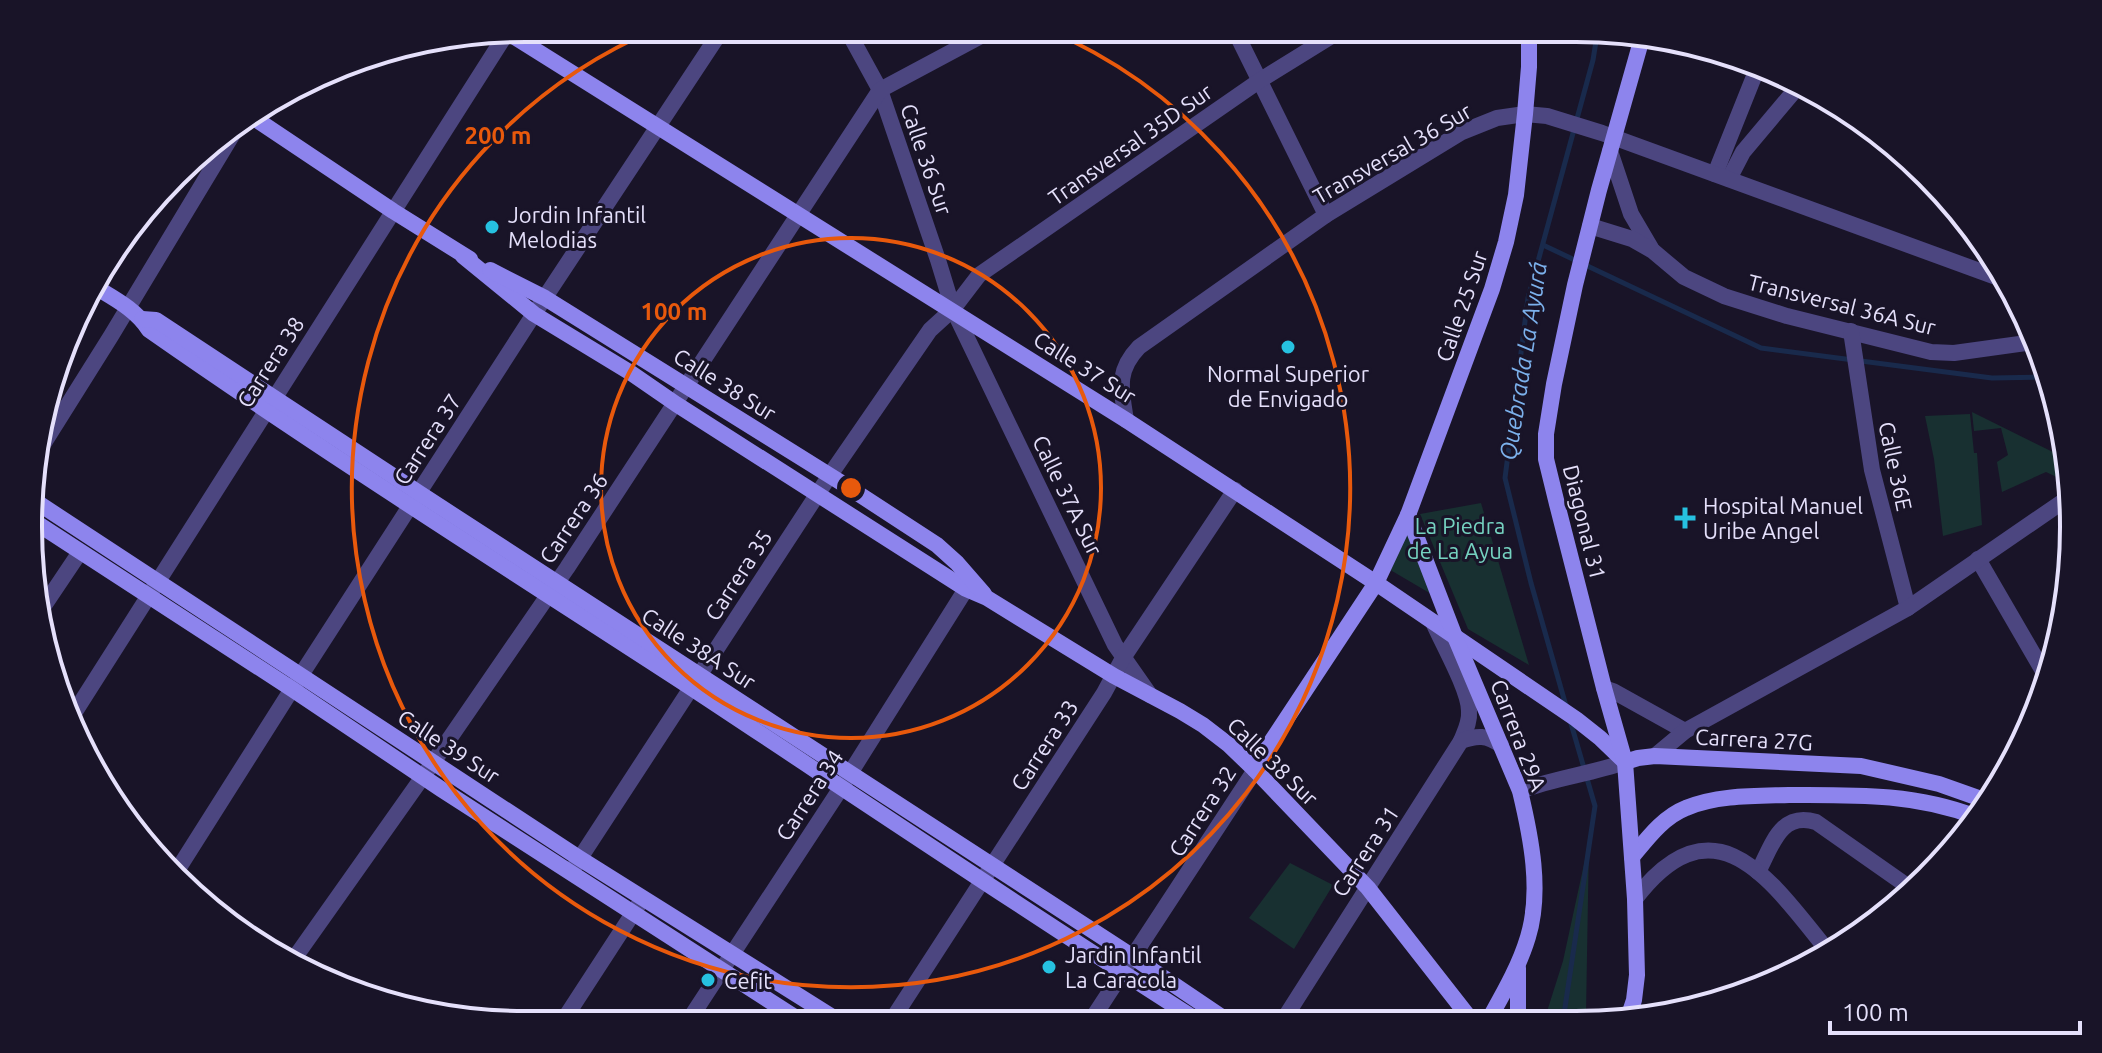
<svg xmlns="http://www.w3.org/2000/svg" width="2102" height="1053" viewBox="0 0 2102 1053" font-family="Ubuntu,sans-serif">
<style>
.green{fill:#183031}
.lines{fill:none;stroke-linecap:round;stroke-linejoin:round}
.stream{stroke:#192a4c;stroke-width:5}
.street{stroke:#4c4680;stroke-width:16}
.secondary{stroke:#8d84ed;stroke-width:16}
.ring{fill:none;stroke:#e8590c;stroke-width:4}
.poi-dot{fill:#26c1e0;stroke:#191428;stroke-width:3}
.labels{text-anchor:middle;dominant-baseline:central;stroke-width:6;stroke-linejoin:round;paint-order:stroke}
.street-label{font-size:22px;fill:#e5e0fb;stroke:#191428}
.poi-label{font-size:22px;fill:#e5e0fb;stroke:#191428;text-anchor:start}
.park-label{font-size:22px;fill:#75d2c0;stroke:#191428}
.water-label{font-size:24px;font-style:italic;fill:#7cb1ec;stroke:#191428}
.rim{fill:none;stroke:#e5e0fb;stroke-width:4}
.centre{fill:#e8590c;stroke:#191428;stroke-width:4}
.ring-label{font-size:24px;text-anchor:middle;font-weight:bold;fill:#e8590c;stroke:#191428;stroke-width:6;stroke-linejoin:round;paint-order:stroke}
</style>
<rect width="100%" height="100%" fill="#191428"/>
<!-- green -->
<g class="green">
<polygon points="1972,412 2059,455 2063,480 2046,472 2002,492 1997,462 2008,455 2001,428 1974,431"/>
<polygon points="1970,414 1974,453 1977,453 1982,525 1943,536 1934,459 1925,416"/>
<polygon points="1481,503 1529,665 1468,629 1420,514"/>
<polygon points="1411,529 1438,598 1387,568"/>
<polygon points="1589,841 1586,1013 1583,1021 1544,1021 1563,961"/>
<polygon points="1290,863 1333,885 1294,949 1249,918"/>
</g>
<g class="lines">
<!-- stream -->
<g class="stream">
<polyline points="1543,245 1761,348 1992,378 2049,377"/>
<polyline points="1566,706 1531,583 1505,478 1528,298 1593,60 1598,29"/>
<polyline points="1563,1021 1595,806 1570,720"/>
</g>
<!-- street -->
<g class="street">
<polyline points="846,28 880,90 938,260 953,309 1115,645 1150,695"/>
<polyline points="1234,29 1326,215"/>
<polyline points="1610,151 1631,214 1651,248"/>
<polyline points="1715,174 1757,69"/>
<polyline points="1729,179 1743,152 1801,83"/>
<polyline points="1590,226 1632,239 1653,251 1684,277 1724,296 1787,316 1931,352 1954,353 2034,342"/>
<polyline points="1851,331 1872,470 1908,608"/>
<path d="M1126,420C1121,389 1116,371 1139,347L1326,215L1462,132L1497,118L1525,114L1547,116L1602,133L1996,277"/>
<polyline points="37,454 111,336 240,122"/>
<polyline points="1978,559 2043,671"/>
<polyline points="39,613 80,552"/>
<path d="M1433,622C1442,643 1469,690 1469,711C1470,722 1465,731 1461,741"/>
<polyline points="1604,688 1613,691 1685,731"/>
<polyline points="71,718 508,31"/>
<polyline points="1655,756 1685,731 1908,608 2065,500"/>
<path d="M1520,791C1554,778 1591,774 1625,762"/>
<polyline points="571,872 830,475 930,330 953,309 979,275 1259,81 1343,29"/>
<path d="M1758,872C1772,846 1780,811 1816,822L1913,890"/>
<polyline points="173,877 292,689 534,314 723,28"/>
<path d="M1635,899C1715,794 1772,882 1828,951"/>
<polyline points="291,963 434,761 567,568 880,90 996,28"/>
<polyline points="1090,1022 1255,770"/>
<path d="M1282,1022L1461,741C1477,735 1487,735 1501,745"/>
<polyline points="687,1023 837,794 966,589"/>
<polyline points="890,1023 1104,693 1123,658 1235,490"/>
<polyline points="561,1024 641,901"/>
</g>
<!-- secondary -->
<g class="secondary">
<polyline points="505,31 1126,420 1376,583 1576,719 1600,738 1625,762"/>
<polyline points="251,116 393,211 470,259"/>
<polyline points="463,256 534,314 631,373 676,404 966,589 987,598 1114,676 1180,711 1203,725 1229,745 1255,770 1368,888 1472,1021"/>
<polyline points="490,270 545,298 845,485 937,545 957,563 984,594"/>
<path d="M92,285C113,298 136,309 149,330C325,453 507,568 687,685C858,798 1027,912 1200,1022"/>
<polyline points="142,319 156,320 419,493 1124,951 1229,1022"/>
<polyline points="35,501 579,858 842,1023"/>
<path d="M1408,515L1455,637L1520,791C1531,837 1542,891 1528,937C1519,967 1503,994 1488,1021"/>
<polyline points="35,522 292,689 441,789 804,1023"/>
<polyline points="1625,762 1638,758 1655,756 1861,766 1939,784 1987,801"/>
<polyline points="1255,770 1269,745 1376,583 1408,515 1492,289 1506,242 1516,195 1525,114 1529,67 1529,29"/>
<path d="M1632,857C1647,839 1663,817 1686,808C1717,795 1755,796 1789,795C1852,795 1915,793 1976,817"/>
<polyline points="1518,1021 1518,968"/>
<polyline points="1627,1021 1634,1000 1637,975 1635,899 1625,762 1604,688 1557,504 1546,459 1546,434 1554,384 1575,285 1599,190 1642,38"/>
</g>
</g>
<!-- distance rings -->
<g class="ring">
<circle cx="851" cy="488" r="250"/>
<path d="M1046 29A499 499 0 1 1 656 29"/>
</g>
<!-- markers -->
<g class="poi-dot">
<circle cx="492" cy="227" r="8"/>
<circle cx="1288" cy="347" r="8"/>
<path d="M1681 506h8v8h8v8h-8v8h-8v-8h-8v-8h8z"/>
<circle cx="1049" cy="967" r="8"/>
<circle cx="708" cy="980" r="8"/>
</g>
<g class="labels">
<!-- street labels -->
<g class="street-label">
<text transform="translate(1130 144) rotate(-35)">Transversal 35D Sur</text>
<text transform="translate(1392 153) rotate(-30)">Transversal 36 Sur</text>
<text transform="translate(927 159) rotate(71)">Calle 36 Sur</text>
<text transform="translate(1842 304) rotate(14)">Transversal 36A Sur</text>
<text transform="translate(1461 306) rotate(-71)">Calle 25 Sur</text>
<text transform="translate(270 362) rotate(-57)">Carrera 38</text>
<text transform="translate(1085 367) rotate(32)">Calle 37 Sur</text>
<text transform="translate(725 384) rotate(32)">Calle 38 Sur</text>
<text transform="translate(427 439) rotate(-57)">Carrera 37</text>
<text transform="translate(1896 466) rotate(78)">Calle 36E</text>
<text transform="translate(1068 495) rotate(64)">Calle 37A Sur</text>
<text transform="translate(573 518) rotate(-56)">Carrera 36</text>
<text transform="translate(1585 522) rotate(76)">Diagonal 31</text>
<text transform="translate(738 575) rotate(-57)">Carrera 35</text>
<text transform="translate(699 648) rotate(33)">Calle 38A Sur</text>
<text transform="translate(1519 735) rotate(69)">Carrera 29A</text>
<text transform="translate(1754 739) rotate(3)">Carrera 27G</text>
<text transform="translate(1044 745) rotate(-57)">Carrera 33</text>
<text transform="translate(449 746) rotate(33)">Calle 39 Sur</text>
<text transform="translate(1273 761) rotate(44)">Calle 38 Sur</text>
<text transform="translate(809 795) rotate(-57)">Carrera 34</text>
<text transform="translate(1202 811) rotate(-57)">Carrera 32</text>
<text transform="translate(1365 851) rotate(-57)">Carrera 31</text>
</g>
<!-- poi labels -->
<g class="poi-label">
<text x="508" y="214">Jordin Infantil<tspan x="508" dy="25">Melodias</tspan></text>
<text x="1288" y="373" text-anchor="middle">Normal Superior<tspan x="1288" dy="25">de Envigado</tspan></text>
<text x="1703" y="505">Hospital Manuel<tspan x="1703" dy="25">Uribe Angel</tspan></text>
<text x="1065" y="954">Jardin Infantil<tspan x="1065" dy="25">La Caracola</tspan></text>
<text x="724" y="980">Cefit</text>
</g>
<!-- park labels -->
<g class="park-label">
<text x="1460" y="525">La Piedra<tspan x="1460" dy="25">de La Ayua</tspan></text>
</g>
<!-- water labels -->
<g class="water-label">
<text transform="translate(1523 361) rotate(-81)">Quebrada La Ayurá</text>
</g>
</g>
<!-- crop -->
<path d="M0 0H2102V1053H0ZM526 42H1576A484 484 0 0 1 2060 526V527A484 484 0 0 1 1576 1011H526A484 484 0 0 1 42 527V526A484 484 0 0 1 526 42Z" fill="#191428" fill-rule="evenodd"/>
<path class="rim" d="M526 42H1576A484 484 0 0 1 2060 526V527A484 484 0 0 1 1576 1011H526A484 484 0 0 1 42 527V526A484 484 0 0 1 526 42Z"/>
<circle cx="851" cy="488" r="12" class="centre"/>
<g class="ring-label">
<text x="498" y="144">200 m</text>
<text x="674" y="320">100 m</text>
</g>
<!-- scale -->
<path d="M1830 1021v12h250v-12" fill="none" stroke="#e5e0fb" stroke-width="4"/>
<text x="1842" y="1021" font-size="24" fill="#e5e0fb" stroke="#191428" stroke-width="6" paint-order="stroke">100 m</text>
</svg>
